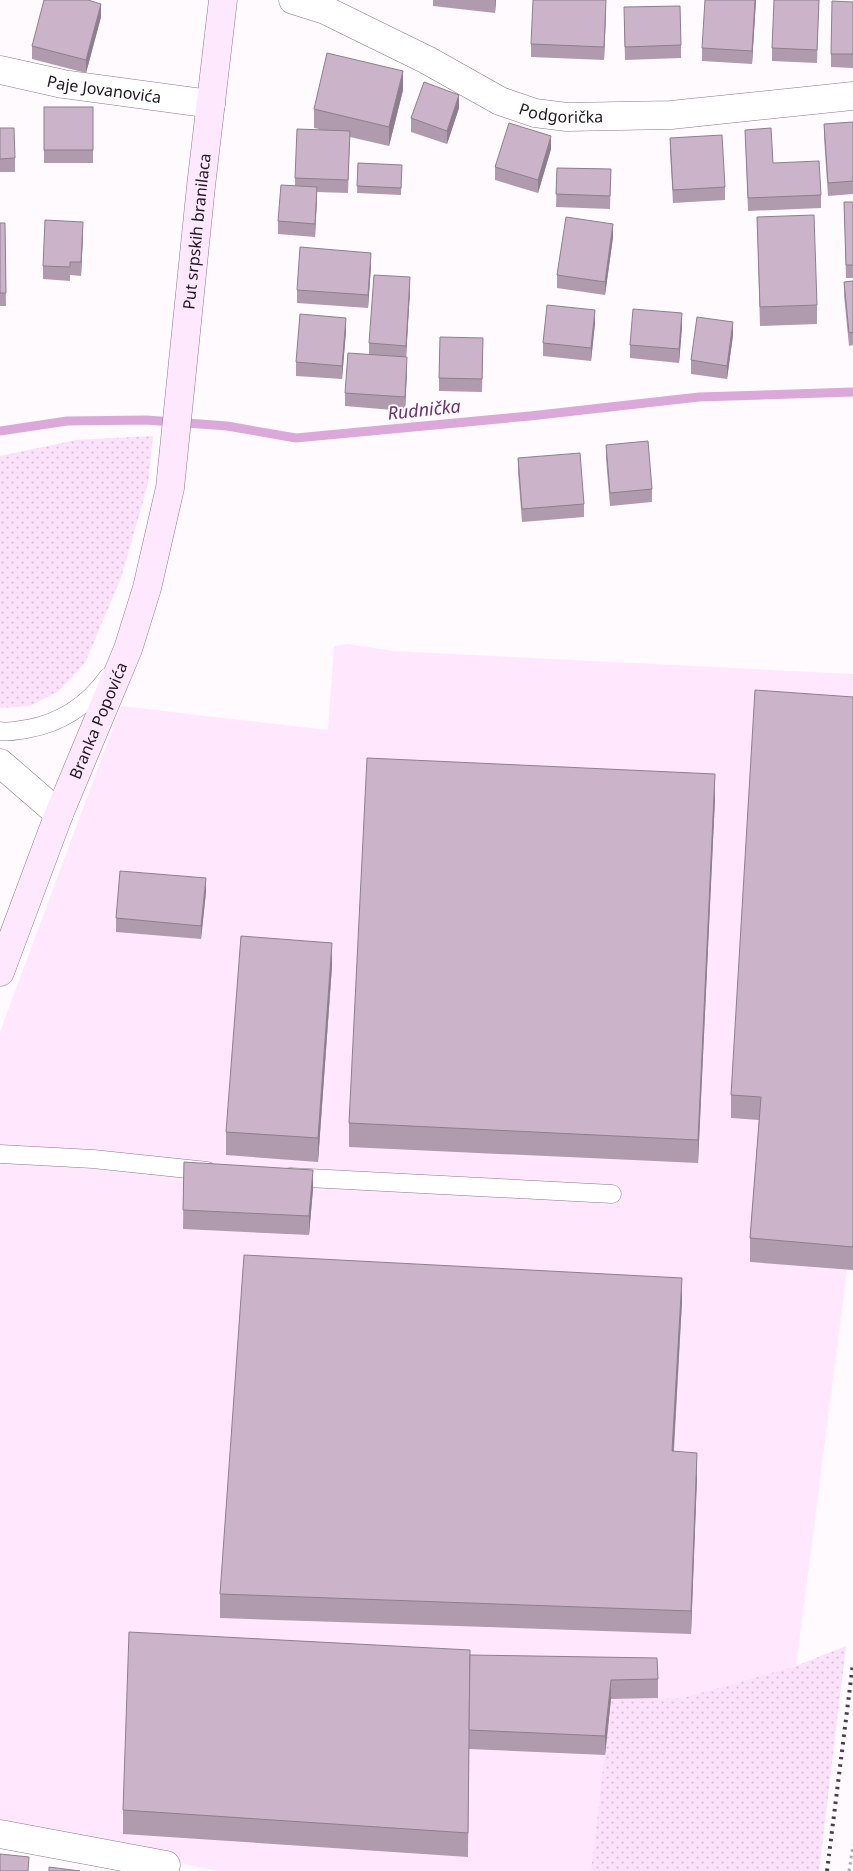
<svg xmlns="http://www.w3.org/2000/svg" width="853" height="1871" viewBox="0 0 853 1871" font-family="'Noto Sans',sans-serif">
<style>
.built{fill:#ffe8fe}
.grass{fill:url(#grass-dots)}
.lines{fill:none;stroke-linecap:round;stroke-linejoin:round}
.stream{stroke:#dba9d9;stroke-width:9}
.service-casing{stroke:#8b778a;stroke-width:19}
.minor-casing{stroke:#8b778a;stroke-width:29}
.secondary-casing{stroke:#8b778a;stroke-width:29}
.path{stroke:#aca7ac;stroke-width:3;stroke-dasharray:2.5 4;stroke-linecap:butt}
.service{stroke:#fff;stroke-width:18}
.minor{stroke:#fff;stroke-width:28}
.secondary{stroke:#fee8fd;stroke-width:28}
.rail{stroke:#453f45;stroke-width:4;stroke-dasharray:2.5 5;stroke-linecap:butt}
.wall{fill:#af9bad}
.shaded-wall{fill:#8e7e8d}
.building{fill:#cbb4c9;stroke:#8e7e8d}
.labels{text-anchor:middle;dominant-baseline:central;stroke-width:4;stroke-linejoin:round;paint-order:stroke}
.street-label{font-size:16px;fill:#1e171e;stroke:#fefafe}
.water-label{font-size:18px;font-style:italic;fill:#6b316b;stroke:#fefafe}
</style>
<defs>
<pattern id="grass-dots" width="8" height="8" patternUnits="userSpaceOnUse" patternTransform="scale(1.25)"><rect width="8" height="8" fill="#fce1fb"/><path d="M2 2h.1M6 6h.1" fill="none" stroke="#d8c0d7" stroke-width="1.8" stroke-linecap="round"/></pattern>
</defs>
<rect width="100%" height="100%" fill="#fefafe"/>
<!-- built -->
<polygon class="built" points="348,644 393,651 853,674 853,1270 847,1270 796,1666 682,1698 611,1699 591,1871 217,1871 0,1824 0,1032 121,706 328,730 334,646"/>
<!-- grass -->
<g class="grass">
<polygon points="153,436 148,484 121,578 85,663 59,691 30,706 0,708 0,456 76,440"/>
<polygon points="846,1646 819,1871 591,1871 611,1699 682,1698 796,1666"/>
</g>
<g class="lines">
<!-- stream -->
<polyline class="stream" points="0,431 67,421 146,420 227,426 296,438 530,416 699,397 853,392"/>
<!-- service casing -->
<g class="service-casing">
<g id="service">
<path d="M0,731C9,733 18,730 27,729C61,723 88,705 108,677"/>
<polyline points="0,1154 93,1159 207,1171"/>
<polyline points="290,1177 612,1194"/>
</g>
</g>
<!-- minor casing -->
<g class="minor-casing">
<g id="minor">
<path id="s1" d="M293,0L325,10L427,60L500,101L535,113L567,117L671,115L853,96"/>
<path id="s2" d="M0,70L63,84L211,104"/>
<polyline points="0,763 59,814"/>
<polyline points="0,1834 166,1865"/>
</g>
</g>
<!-- secondary casing -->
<g class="secondary-casing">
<g id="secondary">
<path id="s3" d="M0,972L59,814L128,649L147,588L170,488L201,186L223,0"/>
</g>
</g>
<!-- path -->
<polyline class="path" points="849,1871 853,1845"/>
<!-- service -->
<use href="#service" class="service"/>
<!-- minor -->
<use href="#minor" class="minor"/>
<!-- secondary -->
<use href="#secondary" class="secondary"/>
<!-- rail -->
<polyline class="rail" points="827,1871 853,1663"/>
</g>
<!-- wall -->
<g class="wall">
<polygon points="433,0 496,0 495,13 433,6"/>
<polygon points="756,0 752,64 702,61 702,48"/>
<polygon points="819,0 817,63 772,61 772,48"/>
<polygon points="853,2 853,68 831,67 831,54"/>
<polygon points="606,11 604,60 531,57 531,44"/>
<polygon points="101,17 86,73 32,59 32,46"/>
<polygon points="624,20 681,45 681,58 625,60"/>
<polygon points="403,90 389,146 350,137 348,193 317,192 315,237 278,234 278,221 295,185 295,178 319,129 314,128 314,109"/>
<rect x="44" y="107" width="49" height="56"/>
<polygon points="459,108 447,144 411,132 411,118"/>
<polygon points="853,122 853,194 828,196 824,137 824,124"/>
<polygon points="0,128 15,158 15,172 0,172"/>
<polygon points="745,130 773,163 821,195 821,208 748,211"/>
<polygon points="670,138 725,187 725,200 673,203 670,151"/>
<polygon points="551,149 538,193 495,180 495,167"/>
<polygon points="358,163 402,165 401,195 357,193"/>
<polygon points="557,168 611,169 610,209 556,207"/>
<polygon points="844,202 853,202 853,278 846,278"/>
<polygon points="757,217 817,305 817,324 760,326"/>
<polygon points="0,223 5,223 6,306 0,306"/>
<polygon points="83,235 81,276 70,275 70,281 43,279 43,266"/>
<polygon points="613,237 605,295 557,288 557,275"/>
<polygon points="371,266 368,308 297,303 297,290"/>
<polygon points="853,281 853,345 849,346 844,295 844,282"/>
<polygon points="410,290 406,357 407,370 405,411 345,406 345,393 369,354 369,343"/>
<polygon points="595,323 591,361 543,356 543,343"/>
<polygon points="682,327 679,363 630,358 630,345"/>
<polygon points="346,331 342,379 296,376 296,362"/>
<polygon points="733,335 727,379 691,374 691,360"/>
<polygon points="483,351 482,392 439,391 439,378"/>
<polygon points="606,445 652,489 652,502 610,506 606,459"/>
<polygon points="518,458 584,504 584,517 522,522 518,472"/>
<polygon points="853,697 853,1270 750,1262 750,1238 759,1120 731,1118 731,1095"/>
<polygon points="715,798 698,1163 349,1147 349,1123"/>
<polygon points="206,892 201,939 116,932 116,918"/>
<polygon points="332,966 318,1162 226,1155 226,1132"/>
<polygon points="184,1162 313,1189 309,1235 183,1229"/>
<polygon points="682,1301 674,1451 697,1477 691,1634 220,1618 220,1594"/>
<polygon points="470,1655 658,1679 658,1698 611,1699 605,1755 469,1749 468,1857 123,1834 123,1810"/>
</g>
<!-- shaded-wall -->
<g class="shaded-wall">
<polygon points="495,0 496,0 495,13"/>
<polygon points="606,0 606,11 604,60 604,47"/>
<polygon points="755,0 756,0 752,64 752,51"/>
<polygon points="101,4 101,17 86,73 86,60"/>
<polygon points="403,71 403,90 389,146 389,127"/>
<polygon points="459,95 459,108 447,144 447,131"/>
<polygon points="551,136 551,149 538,193 538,180"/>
<polygon points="317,187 317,200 315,237 315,224"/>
<polygon points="83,222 83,235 81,276 81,262"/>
<polygon points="613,224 613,237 605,295 605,282"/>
<polygon points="371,253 371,266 368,308 368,295"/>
<polygon points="410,277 410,290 406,359 406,346"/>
<polygon points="595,310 595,323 591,361 591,348"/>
<polygon points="682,313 682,327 679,363 679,349"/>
<polygon points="346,318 346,331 342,379 342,366"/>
<polygon points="733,322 733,335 727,379 727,366"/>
<polygon points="407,357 407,370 405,411 405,397"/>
<polygon points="715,774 715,798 698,1163 698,1140"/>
<polygon points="206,878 206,892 201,939 201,926"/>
<polygon points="332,943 332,966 318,1162 318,1138"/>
<polygon points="313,1170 313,1189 309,1235 309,1216"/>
<polygon points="682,1278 682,1301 672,1475 672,1451"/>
<polygon points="697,1453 697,1477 691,1634 691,1611"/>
<polygon points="611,1680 611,1699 605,1755 605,1736"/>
</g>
<!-- building -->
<g class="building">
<polygon points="44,0 88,0 101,4 86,60 32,46"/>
<polygon points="533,0 606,0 604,47 531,44"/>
<polygon points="705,0 755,0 752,51 702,48"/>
<polygon points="774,0 819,0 817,50 772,48"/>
<polygon points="832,1 853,2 853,54 831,54"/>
<polygon points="680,6 681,45 625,47 624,7"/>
<polygon points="327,53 403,71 389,127 314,109"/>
<polygon points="424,82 459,95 447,131 411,118"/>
<rect x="44" y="107" width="49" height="43"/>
<polygon points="853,122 853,181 828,183 824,124"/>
<polygon points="509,123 551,136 538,180 495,167"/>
<polygon points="0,128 14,128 15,158 0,159"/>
<polygon points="771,128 773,163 819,161 821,195 748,198 745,130"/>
<polygon points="297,129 350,131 348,180 295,178"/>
<polygon points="722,135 725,187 673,190 670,138"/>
<polygon points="358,163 402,165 401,188 357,186"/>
<polygon points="557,168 611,169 610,196 556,194"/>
<polygon points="281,185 317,187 315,224 278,221"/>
<polygon points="844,202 853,202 853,265 846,265"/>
<polygon points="814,215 817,305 760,307 757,217"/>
<polygon points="566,217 613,224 605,282 557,275"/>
<polygon points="45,220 83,222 81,262 70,262 70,267 43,266"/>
<polygon points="0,223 5,223 6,293 0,293"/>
<polygon points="300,247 371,253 368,295 297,290"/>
<polygon points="374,275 410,277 406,346 369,343"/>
<polygon points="853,281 853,332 849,333 844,282"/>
<polygon points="547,305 595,310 591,348 543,343"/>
<polygon points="633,309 682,313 679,349 630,345"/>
<polygon points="300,314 346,318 342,366 296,362"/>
<polygon points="697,317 733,322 727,366 691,360"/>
<polygon points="440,337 483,338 482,379 439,378"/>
<polygon points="348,353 407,357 405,397 345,393"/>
<polygon points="648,441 652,489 610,493 606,445"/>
<polygon points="580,453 584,504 522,509 518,458"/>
<polygon points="755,690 853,697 853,1247 750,1238 761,1097 731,1095"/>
<polygon points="367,758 715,774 698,1140 349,1123"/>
<polygon points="120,871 206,878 201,926 116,918"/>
<polygon points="241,936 332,943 318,1138 226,1132"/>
<polygon points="184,1162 313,1170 309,1216 183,1210"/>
<polygon points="244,1255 682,1278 672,1451 697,1453 691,1611 220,1594"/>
<polygon points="129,1632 470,1650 468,1833 123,1810"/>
<polygon points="470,1655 657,1658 658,1679 611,1680 605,1736 469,1730"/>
<polygon points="0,1854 29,1857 28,1871 0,1871"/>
<polygon points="49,1867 80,1871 49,1871"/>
</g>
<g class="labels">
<!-- street labels -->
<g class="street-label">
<text stroke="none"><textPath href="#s2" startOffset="106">Paje Jovanovića</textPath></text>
<text stroke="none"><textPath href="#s1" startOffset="294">Podgorička</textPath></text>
<text stroke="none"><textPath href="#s3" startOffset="772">Put srpskih branilaca</textPath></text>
<text stroke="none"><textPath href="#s3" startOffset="270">Branka Popovića</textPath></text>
</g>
<!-- water labels -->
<g class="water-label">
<text transform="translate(424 409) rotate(-6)">Rudnička</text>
</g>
</g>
</svg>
